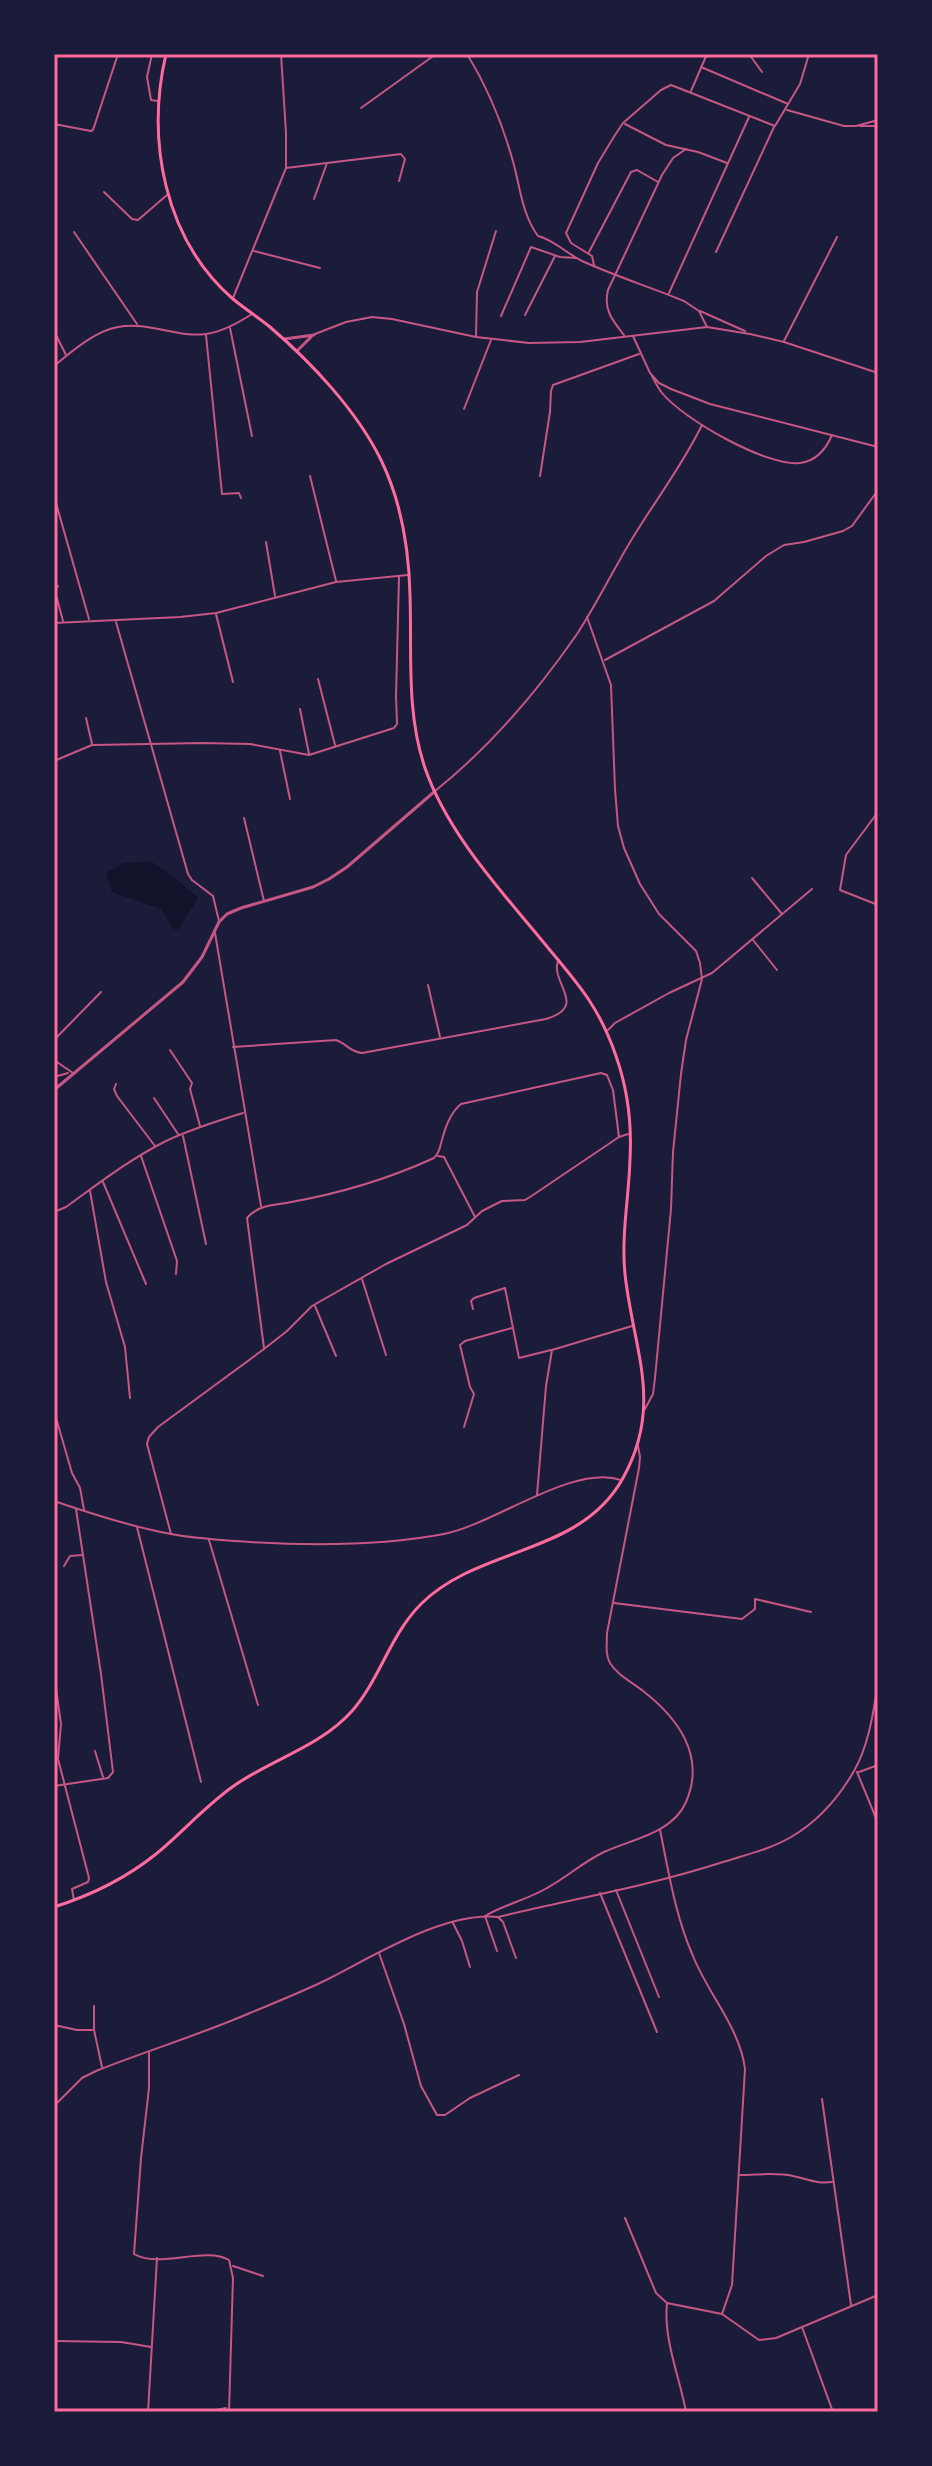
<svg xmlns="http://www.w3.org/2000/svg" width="932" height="2466" viewBox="0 0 932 2466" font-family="Arial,sans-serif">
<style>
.water{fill:#12122b}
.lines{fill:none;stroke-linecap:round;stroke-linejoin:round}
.minor{stroke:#c65784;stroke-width:2}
.tertiary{stroke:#c65784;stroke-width:3}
.secondary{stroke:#ff6b9d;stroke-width:3}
.neatline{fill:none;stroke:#ff6b9d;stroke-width:3}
</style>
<rect width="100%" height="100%" fill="#1b1b3a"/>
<!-- water -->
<polygon class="water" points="152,862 178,880 198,898 179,929 173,929 161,909 112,892 106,873 124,863"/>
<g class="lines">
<!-- minor -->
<g class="minor">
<polyline points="152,54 147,77 151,100 157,101"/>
<path d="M467,54C486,85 502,123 512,158C520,184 521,213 538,236C554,240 566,253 582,261C615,276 650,287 684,301L699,311L707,327"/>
<polyline points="749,54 762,72"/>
<polyline points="701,67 788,104"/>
<polyline points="691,91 707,54"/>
<polyline points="361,108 436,54"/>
<polyline points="787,110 844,126 856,126 878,120"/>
<polyline points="54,124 91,131 93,130 118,54"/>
<polyline points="625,124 666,145 698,152 727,163"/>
<polyline points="860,126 878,126"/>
<polyline points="286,168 401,154 405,159 399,181"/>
<polyline points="104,192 132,219 138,220 167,195"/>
<polyline points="314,199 327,163"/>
<polyline points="74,232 137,324"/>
<polyline points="254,251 320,268"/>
<polyline points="589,252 631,172 637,170 658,182"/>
<polyline points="716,252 774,127"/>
<polyline points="594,265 592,256 571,243 566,233 598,163 615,135 623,123 661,90 671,85 775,126 800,84 809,54"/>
<polyline points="669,293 749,117"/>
<polyline points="233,298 286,168 286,133 281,54"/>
<polyline points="700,311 745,331"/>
<polyline points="525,315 555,256"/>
<polyline points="501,316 531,247 560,257 576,258"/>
<polyline points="230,328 252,436"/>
<polyline points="54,331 66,355"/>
<polyline points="315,334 346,322 372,317 392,319 476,337 529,343 580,342 707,327 750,334 784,342 878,373"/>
<polyline points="206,335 222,494 239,493 241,498"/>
<path d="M624,335C613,321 603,310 608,290L662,175L673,158L686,149"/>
<polyline points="476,336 477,292 496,231"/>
<polyline points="633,336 650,373 659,383 671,389 710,404 878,447"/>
<polyline points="784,341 837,237"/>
<path d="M54,366C72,351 95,331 118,327C147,321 178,338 206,334C222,332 238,323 252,314"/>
<path d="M652,376C655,382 658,388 662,393C683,419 767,467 800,463C816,461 826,449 832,435"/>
<polyline points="464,409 491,340"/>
<polyline points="310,476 336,581"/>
<polyline points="540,476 550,412 551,391 553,385 639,354"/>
<polyline points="54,496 89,619"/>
<polyline points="266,542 275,596"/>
<polyline points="58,586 55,591 63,621"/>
<polyline points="216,614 233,682"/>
<polyline points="587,617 611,685 615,789 618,826 624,848 640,884 659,914 696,951 700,963 702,979 686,1040 681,1074 673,1152 671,1209 655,1378 653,1394 645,1409"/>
<polyline points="116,622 188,874 192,880 213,896 219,921"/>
<polyline points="54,623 180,617 216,613 336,582 408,575"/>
<polyline points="605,660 714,601 766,556 784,545 804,542 843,531 852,526 878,490"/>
<polyline points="318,679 335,745"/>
<polyline points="300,709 309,754"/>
<polyline points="86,718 92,744"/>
<polyline points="280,751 290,799"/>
<polyline points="54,761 92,745 203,743 250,744 309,755 394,728 397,724 396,696 399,577"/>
<path d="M435,791C490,747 537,692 577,634C598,602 615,566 635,534C658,497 683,464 702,425"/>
<polyline points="878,812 846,855 840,890 878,905"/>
<polyline points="244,818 264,901"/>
<polyline points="752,878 782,914"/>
<polyline points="215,933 261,1206"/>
<polyline points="753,940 777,970"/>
<polyline points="428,985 440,1037"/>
<polyline points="608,1030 615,1023 669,993 712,973 812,889"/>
<polyline points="54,1040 101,992"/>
<path d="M233,1047L336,1040C347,1044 350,1052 362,1053L546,1019C589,1006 550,983 558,961"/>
<polyline points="170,1050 192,1083 190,1089 200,1126"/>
<polyline points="54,1060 73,1073"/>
<polyline points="54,1077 68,1073"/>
<polyline points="116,1084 114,1089 117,1096 155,1146"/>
<polyline points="154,1098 178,1134"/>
<polyline points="183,1136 206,1244"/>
<polyline points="141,1156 177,1261 176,1274"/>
<polyline points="438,1156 444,1157 475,1217"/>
<polyline points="103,1182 146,1284"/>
<polyline points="90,1191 106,1282 125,1347 130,1398"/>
<path d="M54,1212L66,1207C98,1184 130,1159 166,1141C191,1129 217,1121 243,1113"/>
<polyline points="362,1279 386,1355"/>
<polyline points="315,1306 336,1356"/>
<polyline points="473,1309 471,1301 474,1298 505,1288 519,1358 551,1350"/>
<path d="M264,1348L247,1218C257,1206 272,1205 286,1203C338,1194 386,1180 434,1158C441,1151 439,1148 442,1140C445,1128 451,1112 461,1104L601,1073L607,1075L613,1090L619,1137"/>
<polyline points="54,1411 72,1473 80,1488 84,1510"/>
<polyline points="464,1427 474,1394 470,1387 460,1345 465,1341 512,1328"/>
<polyline points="537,1495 546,1386 552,1350 632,1326"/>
<path d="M54,1501C92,1514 132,1527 171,1534C197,1539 223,1540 250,1542C315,1546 380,1546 444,1534C495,1524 572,1464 621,1480"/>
<polyline points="137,1527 201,1782"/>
<polyline points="171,1534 147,1444 149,1437 158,1427 264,1349 287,1331 312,1306 386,1264 467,1225 482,1211 502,1201 525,1200 530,1197 619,1137 628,1134"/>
<polyline points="209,1540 258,1705"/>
<polyline points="64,1566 70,1556 83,1555"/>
<polyline points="614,1603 742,1619 755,1609 755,1599 811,1612"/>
<polyline points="54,1674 61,1724 58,1759 89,1878 88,1882 72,1889 74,1900"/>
<polyline points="95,1751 103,1777"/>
<polyline points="857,1772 878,1823"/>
<polyline points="859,1772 878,1765"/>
<polyline points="54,1786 108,1778 113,1772 101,1674 76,1509"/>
<path d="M660,1830C669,1873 675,1915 693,1956C708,1994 740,2028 745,2069L732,2285L722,2314"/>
<polyline points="616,1890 659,1997"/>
<polyline points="600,1893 657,2032"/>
<polyline points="498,1917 503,1922 516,1958"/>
<polyline points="453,1923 462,1941 470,1967"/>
<path d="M497,1951L485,1916C505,1904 527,1900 547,1888C567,1877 583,1862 604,1852C632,1839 673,1833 686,1802C706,1756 678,1718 643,1691C632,1682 618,1676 610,1663C605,1654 607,1644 607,1633L639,1468L640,1457L638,1446"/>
<polyline points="379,1953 404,2024 421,2086 437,2115 445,2115 470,2098 519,2075"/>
<polyline points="94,2006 94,2030 102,2067"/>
<polyline points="54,2025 77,2030 92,2030"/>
<path d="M149,2053V2088L141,2158L134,2254C159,2269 205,2246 229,2260L233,2278L229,2412"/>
<polyline points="822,2099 851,2305"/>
<path d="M54,2106L82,2078L96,2071C146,2051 199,2035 250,2013C274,2003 299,1993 322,1982C371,1958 443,1911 498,1917C573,1899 649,1886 723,1862C745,1855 771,1849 791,1837C817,1822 839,1797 854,1771C869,1745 873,1713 878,1684"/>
<path d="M740,2175C757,2175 776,2172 793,2176C808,2179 816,2184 832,2182"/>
<polyline points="625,2218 656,2293 667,2303 722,2314 759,2340 776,2338 878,2295"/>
<polyline points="233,2266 263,2276"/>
<path d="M667,2303C663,2339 680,2378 686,2412"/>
<polyline points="802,2327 833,2412"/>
<polyline points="54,2341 121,2342 151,2347"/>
<polyline points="148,2412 157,2258"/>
<polyline points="207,2412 226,2408"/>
</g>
<!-- tertiary -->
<g class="tertiary">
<polyline points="284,339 314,335"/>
<polyline points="297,351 311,337"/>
<polyline points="54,1090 183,982 202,957 219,922 227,914 241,908 313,887 329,879 347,867 434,792"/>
</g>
<!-- secondary -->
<path class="secondary" d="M54,1907C92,1895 125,1879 156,1854C183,1832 206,1805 235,1785C273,1759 321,1746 352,1711C380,1679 390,1635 421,1604C479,1546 580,1556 623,1478C664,1404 633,1349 625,1274C621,1235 629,1197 630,1159C632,1123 628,1090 616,1056C600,1009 580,986 549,949C504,894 448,835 425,768C406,712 412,654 410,595C409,551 401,501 381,460C357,411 312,363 270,327C258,317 245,309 233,299C164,239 146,140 166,54"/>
</g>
<!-- border -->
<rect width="932" height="2466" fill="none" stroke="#1b1b3a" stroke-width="112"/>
<rect x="56" y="56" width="820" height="2354" class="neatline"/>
</svg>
